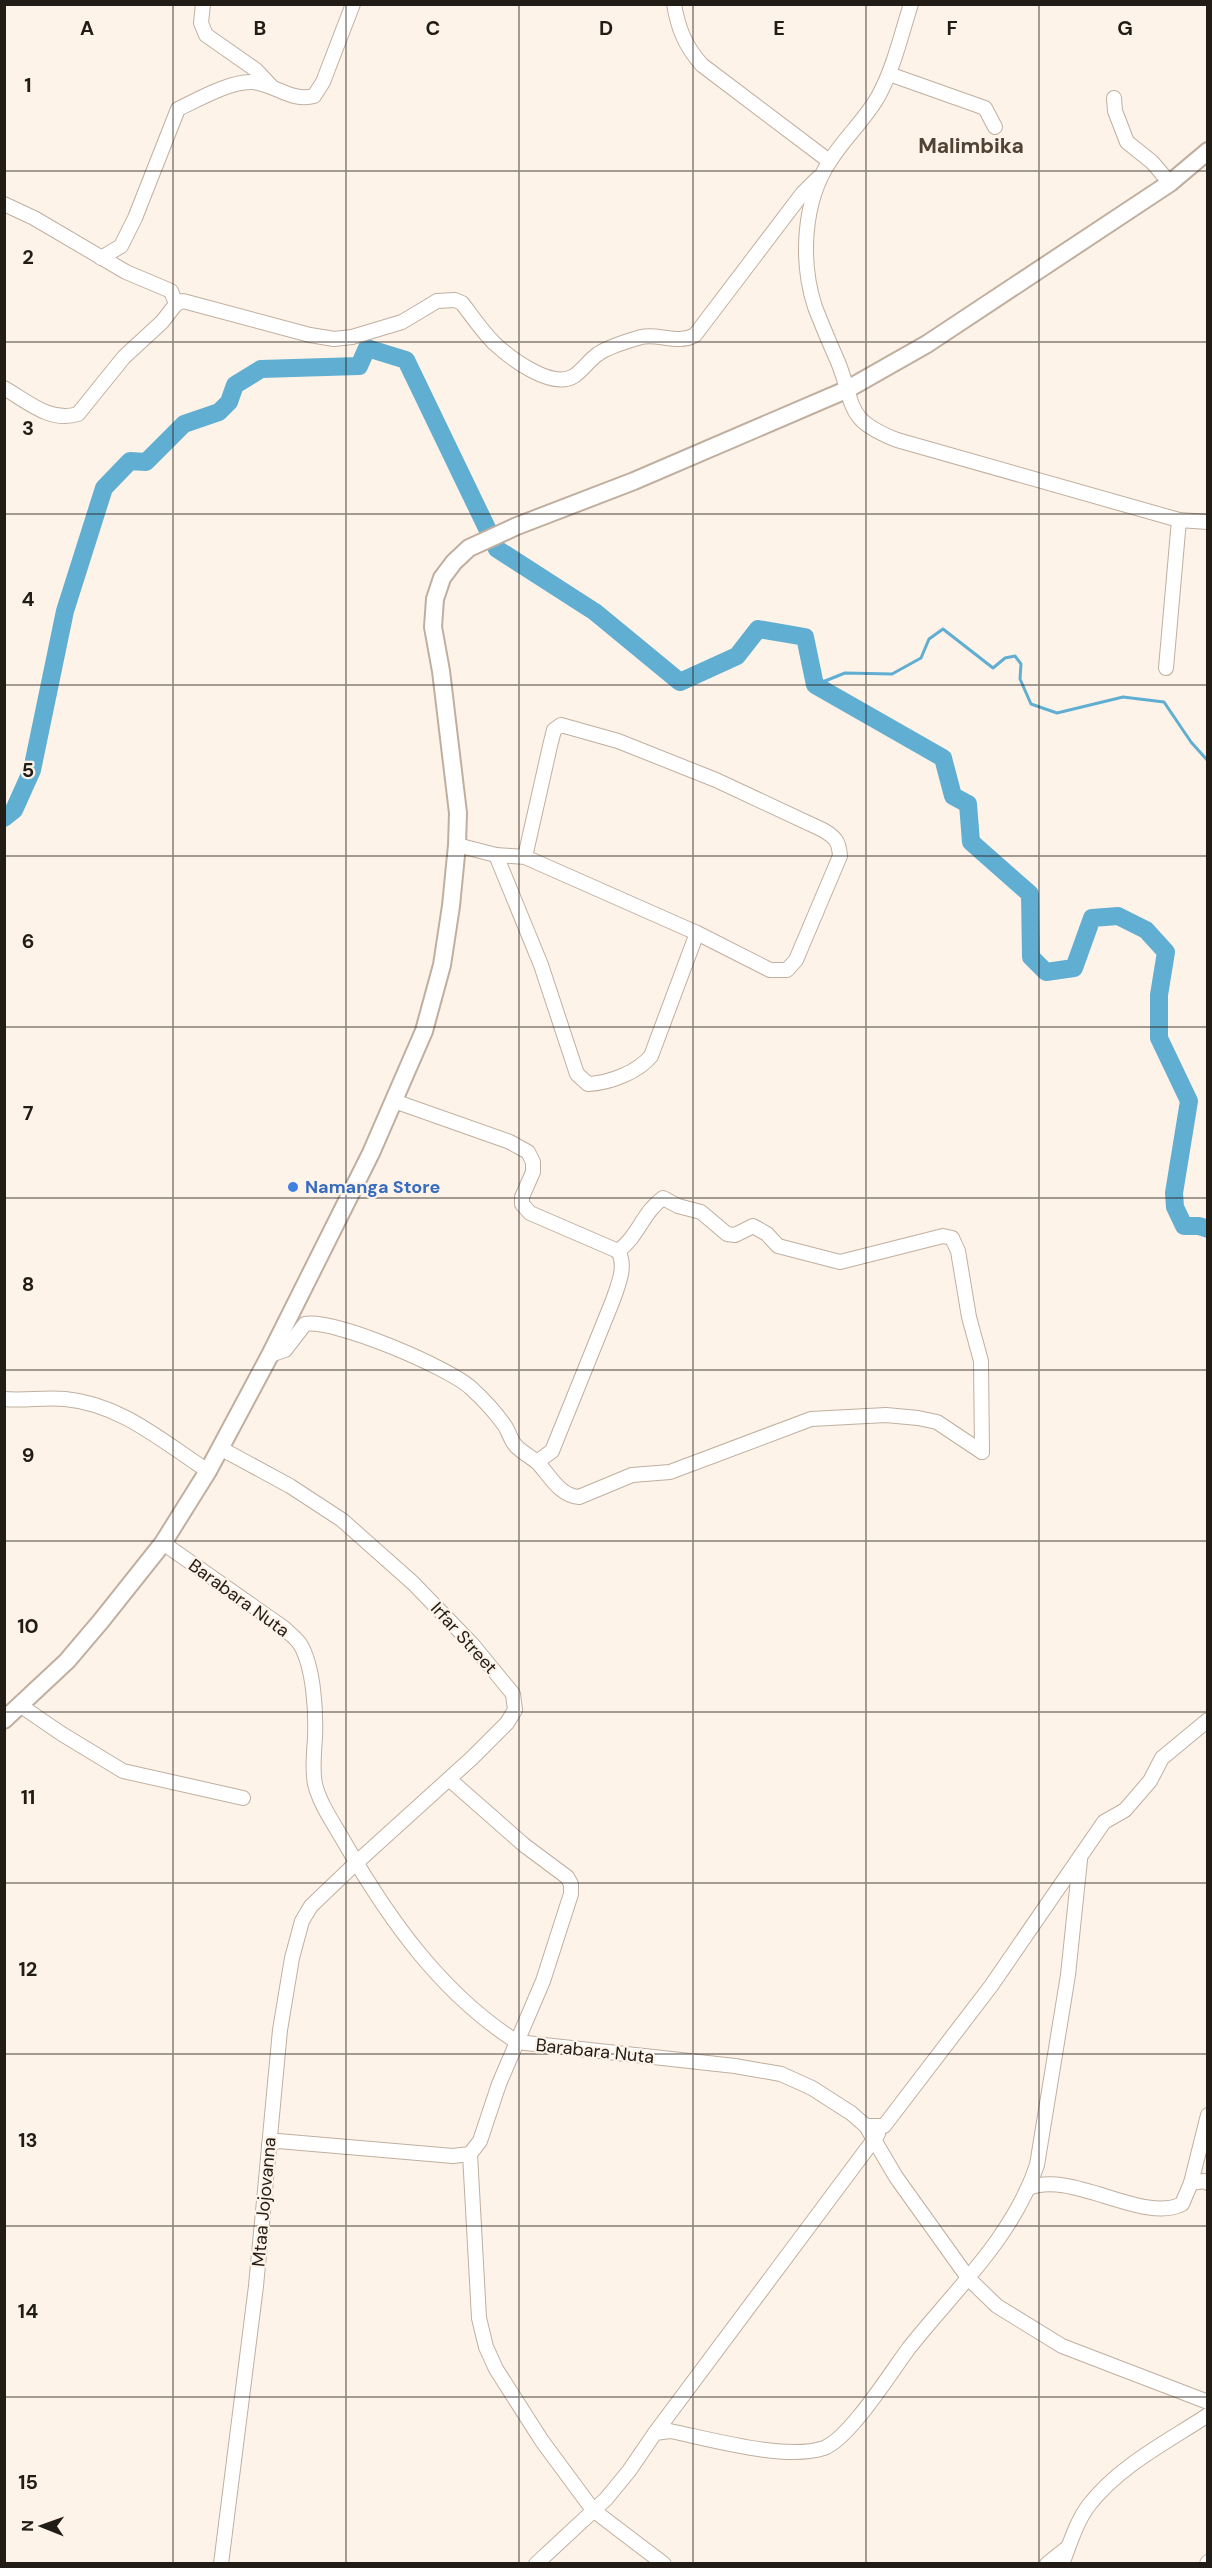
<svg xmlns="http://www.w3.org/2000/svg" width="1212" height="2568" viewBox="0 0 1212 2568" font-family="'DM Sans',sans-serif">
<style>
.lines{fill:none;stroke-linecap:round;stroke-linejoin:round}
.stream{stroke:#60aed1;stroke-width:3}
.river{stroke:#60aed1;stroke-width:18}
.minor-casing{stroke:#c0af9f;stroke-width:16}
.major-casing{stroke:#c0af9f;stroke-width:20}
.minor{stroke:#fff;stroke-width:14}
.major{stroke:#fff;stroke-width:16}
.grid{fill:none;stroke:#221c16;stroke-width:1.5;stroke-opacity:0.55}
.shop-dot{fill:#3f7fe0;stroke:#fef3e9;stroke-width:2}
.labels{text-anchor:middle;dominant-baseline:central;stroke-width:4.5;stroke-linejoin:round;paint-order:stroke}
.shop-label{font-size:18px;font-weight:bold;fill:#366cbe;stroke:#fef3e9;text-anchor:start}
.street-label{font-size:18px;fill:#221c16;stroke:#fef3e9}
.quarter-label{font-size:21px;font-weight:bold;fill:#504234;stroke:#fef3e9}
.grid-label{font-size:20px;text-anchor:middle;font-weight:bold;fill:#221c16;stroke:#fef3e9;stroke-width:4.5;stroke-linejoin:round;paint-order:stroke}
</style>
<rect width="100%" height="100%" fill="#fef3e9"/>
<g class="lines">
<!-- stream -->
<polyline class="stream" points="815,685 845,673 892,674 921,658 929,639 943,629 993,668 1005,658 1015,656 1021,664 1020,679 1031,704 1057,713 1123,697 1164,702 1191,742 1208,761"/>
<!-- river -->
<polyline class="river" points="4,818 14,810 32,770 65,611 104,488 130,461 146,462 184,424 219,412 229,402 235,385 261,369 359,366 367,348 406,360 497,549 595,612 680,682 737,656 758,629 805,637 815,685 943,758 953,796 968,804 971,842 1030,894 1031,957 1046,972 1074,968 1092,918 1118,916 1146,930 1166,952 1159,995 1159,1038 1189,1101 1174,1193 1175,1207 1184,1226 1199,1226 1208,1229"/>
<!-- minor casing -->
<g class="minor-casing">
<g id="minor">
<polyline points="203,4 201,23 206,35 256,70 271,86"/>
<path d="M674,4C678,28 685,46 702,65L829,161"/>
<path d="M911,4C901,35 894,67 879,95C866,119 844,138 830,161C803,201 800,261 815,307C822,325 830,344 838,362C856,407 844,419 897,440L1179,520L1208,522"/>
<polyline points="889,74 985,108 995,127"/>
<polyline points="1114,98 1115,111 1127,142 1152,162 1170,183"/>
<path d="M4,204L34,218L126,272L171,291L176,304L162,322L124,357L78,414C50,423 27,401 4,388"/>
<path d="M101,258L121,246L135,218L178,109C197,100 230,81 252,82C275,84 291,102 314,96L323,82L353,4"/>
<path d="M176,304L183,301L310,335L334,339L352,337L402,322L437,301L455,300L462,303C472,316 482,331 494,343C510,358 552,390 574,376C583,370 589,360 598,354C609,346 628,341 641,337C659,333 678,345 695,335L802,194L818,178"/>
<polyline points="1166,668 1179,520"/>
<path d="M457,845L496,855L525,857L697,933L770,970H787L796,960L840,856C839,841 835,837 823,830L716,780L618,741L561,725L554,730L550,746L525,857"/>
<path d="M496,855L541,965L577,1074L588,1084C610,1083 638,1072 651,1056L697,933"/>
<path d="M394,1101L510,1142L528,1152L533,1162V1172L522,1197V1204L530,1213L618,1251C627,1266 618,1285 613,1300L552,1451L537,1462"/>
<path d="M618,1251C638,1237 643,1212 663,1198L678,1206L701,1212L727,1234L735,1235L753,1226L767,1234L778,1246L840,1262L943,1236L952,1238L958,1251L969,1317L981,1361L982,1452"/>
<path d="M270,1355L285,1350L305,1324C335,1319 448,1367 471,1388C483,1399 496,1413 505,1426C509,1432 511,1441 516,1446C523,1453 531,1457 538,1463C550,1476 560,1496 579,1497L632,1475L670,1472L811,1419L886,1415L918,1418L937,1422L982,1452"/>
<path d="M4,1399C24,1401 45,1397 65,1399C121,1404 163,1442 208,1471"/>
<polyline points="220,1448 290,1486 342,1520 413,1583 472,1644 513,1694 515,1710 507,1723 472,1758 356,1863 311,1906 302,1921 292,1958 280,2030 256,2286 221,2564"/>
<path d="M163,1543L284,1628C289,1633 296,1638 300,1644C314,1667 316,1712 315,1738C314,1753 312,1769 315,1784C320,1805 335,1825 346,1845C390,1921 442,1994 517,2042L735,2066L781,2074L812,2088L851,2113L866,2126L896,2177L969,2279L997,2306L1062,2346L1208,2402"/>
<polyline points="21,1706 62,1734 123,1771 243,1798"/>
<polyline points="866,2126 884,2126 991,1986 1104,1822 1125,1810 1150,1781 1162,1758 1208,1720"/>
<polyline points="269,2145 278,2141 453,2156 470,2154 480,2141 499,2084 543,1981 571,1894 571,1884 567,1877 524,1845 449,1779"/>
<polyline points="470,2154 479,2318 486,2347 496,2369 542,2441 593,2510 664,2564"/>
<polyline points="1191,2183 1204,2181 1208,2183"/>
<path d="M1029,2188C1071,2170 1144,2224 1182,2204L1191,2183L1208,2115"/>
<polyline points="655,2433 878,2134"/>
<path d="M536,2564L606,2499L629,2471L655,2433L670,2431C710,2439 786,2461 824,2448C850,2438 891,2372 909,2348C955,2290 1013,2237 1037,2165L1068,1975L1080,1860"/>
<polyline points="1047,2564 1067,2548"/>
<path d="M1062,2564C1070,2544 1076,2522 1089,2505C1119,2466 1167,2442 1208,2415"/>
<polyline points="1207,2564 1208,2562"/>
</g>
</g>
<!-- major casing -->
<g class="major-casing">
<polyline id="major" points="4,1720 67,1661 101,1621 163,1543 208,1471 270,1355 371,1153 424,1031 442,965 451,906 457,845 458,813 441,671 433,627 435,599 442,578 454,562 469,548 517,526 634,481 846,390 927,344 1170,183 1208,151"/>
</g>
<!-- minor -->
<use href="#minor" class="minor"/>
<!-- major -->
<use href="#major" class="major"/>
</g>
<!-- grid -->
<path class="grid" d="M173,4V2564M346,4V2564M519,4V2564M693,4V2564M866,4V2564M1039,4V2564M4,171H1208M4,342H1208M4,514H1208M4,685H1208M4,856H1208M4,1027H1208M4,1198H1208M4,1370H1208M4,1541H1208M4,1712H1208M4,1883H1208M4,2054H1208M4,2226H1208M4,2397H1208"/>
<!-- markers -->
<circle class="shop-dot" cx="293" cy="1187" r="6"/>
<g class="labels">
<!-- shop labels -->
<g class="shop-label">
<text x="305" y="1187">Namanga Store</text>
</g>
<!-- street labels -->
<g class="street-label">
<text transform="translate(239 1598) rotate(36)">Barabara Nuta</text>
<text transform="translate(464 1638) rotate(48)">Irfar Street</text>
<text transform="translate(595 2051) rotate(6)">Barabara Nuta</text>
<text transform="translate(264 2202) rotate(-85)">Mtaa Jojovanna</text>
</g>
<!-- quarter labels -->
<g class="quarter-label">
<text x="971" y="146">Malimbika</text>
</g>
</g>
<g class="grid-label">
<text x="87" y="35">A</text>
<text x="260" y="35">B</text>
<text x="433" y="35">C</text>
<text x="606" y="35">D</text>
<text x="779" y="35">E</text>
<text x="952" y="35">F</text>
<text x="1125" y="35">G</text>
<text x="28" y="92">1</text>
<text x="28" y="264">2</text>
<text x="28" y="435">3</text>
<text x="28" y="606">4</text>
<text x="28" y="777">5</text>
<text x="28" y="948">6</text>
<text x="28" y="1120">7</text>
<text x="28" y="1291">8</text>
<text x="28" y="1462">9</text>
<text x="28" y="1633">10</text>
<text x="28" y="1804">11</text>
<text x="28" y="1976">12</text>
<text x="28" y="2147">13</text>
<text x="28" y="2318">14</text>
<text x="28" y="2489">15</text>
</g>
<!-- border -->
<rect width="1212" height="2568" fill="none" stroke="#221c16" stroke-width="12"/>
<!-- north arrow -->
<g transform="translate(42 2526) rotate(271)" stroke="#fef3e9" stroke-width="4.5" paint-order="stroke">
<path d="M0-4.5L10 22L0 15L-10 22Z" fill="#221c16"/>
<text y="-9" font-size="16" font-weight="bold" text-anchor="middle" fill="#221c16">N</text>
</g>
</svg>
